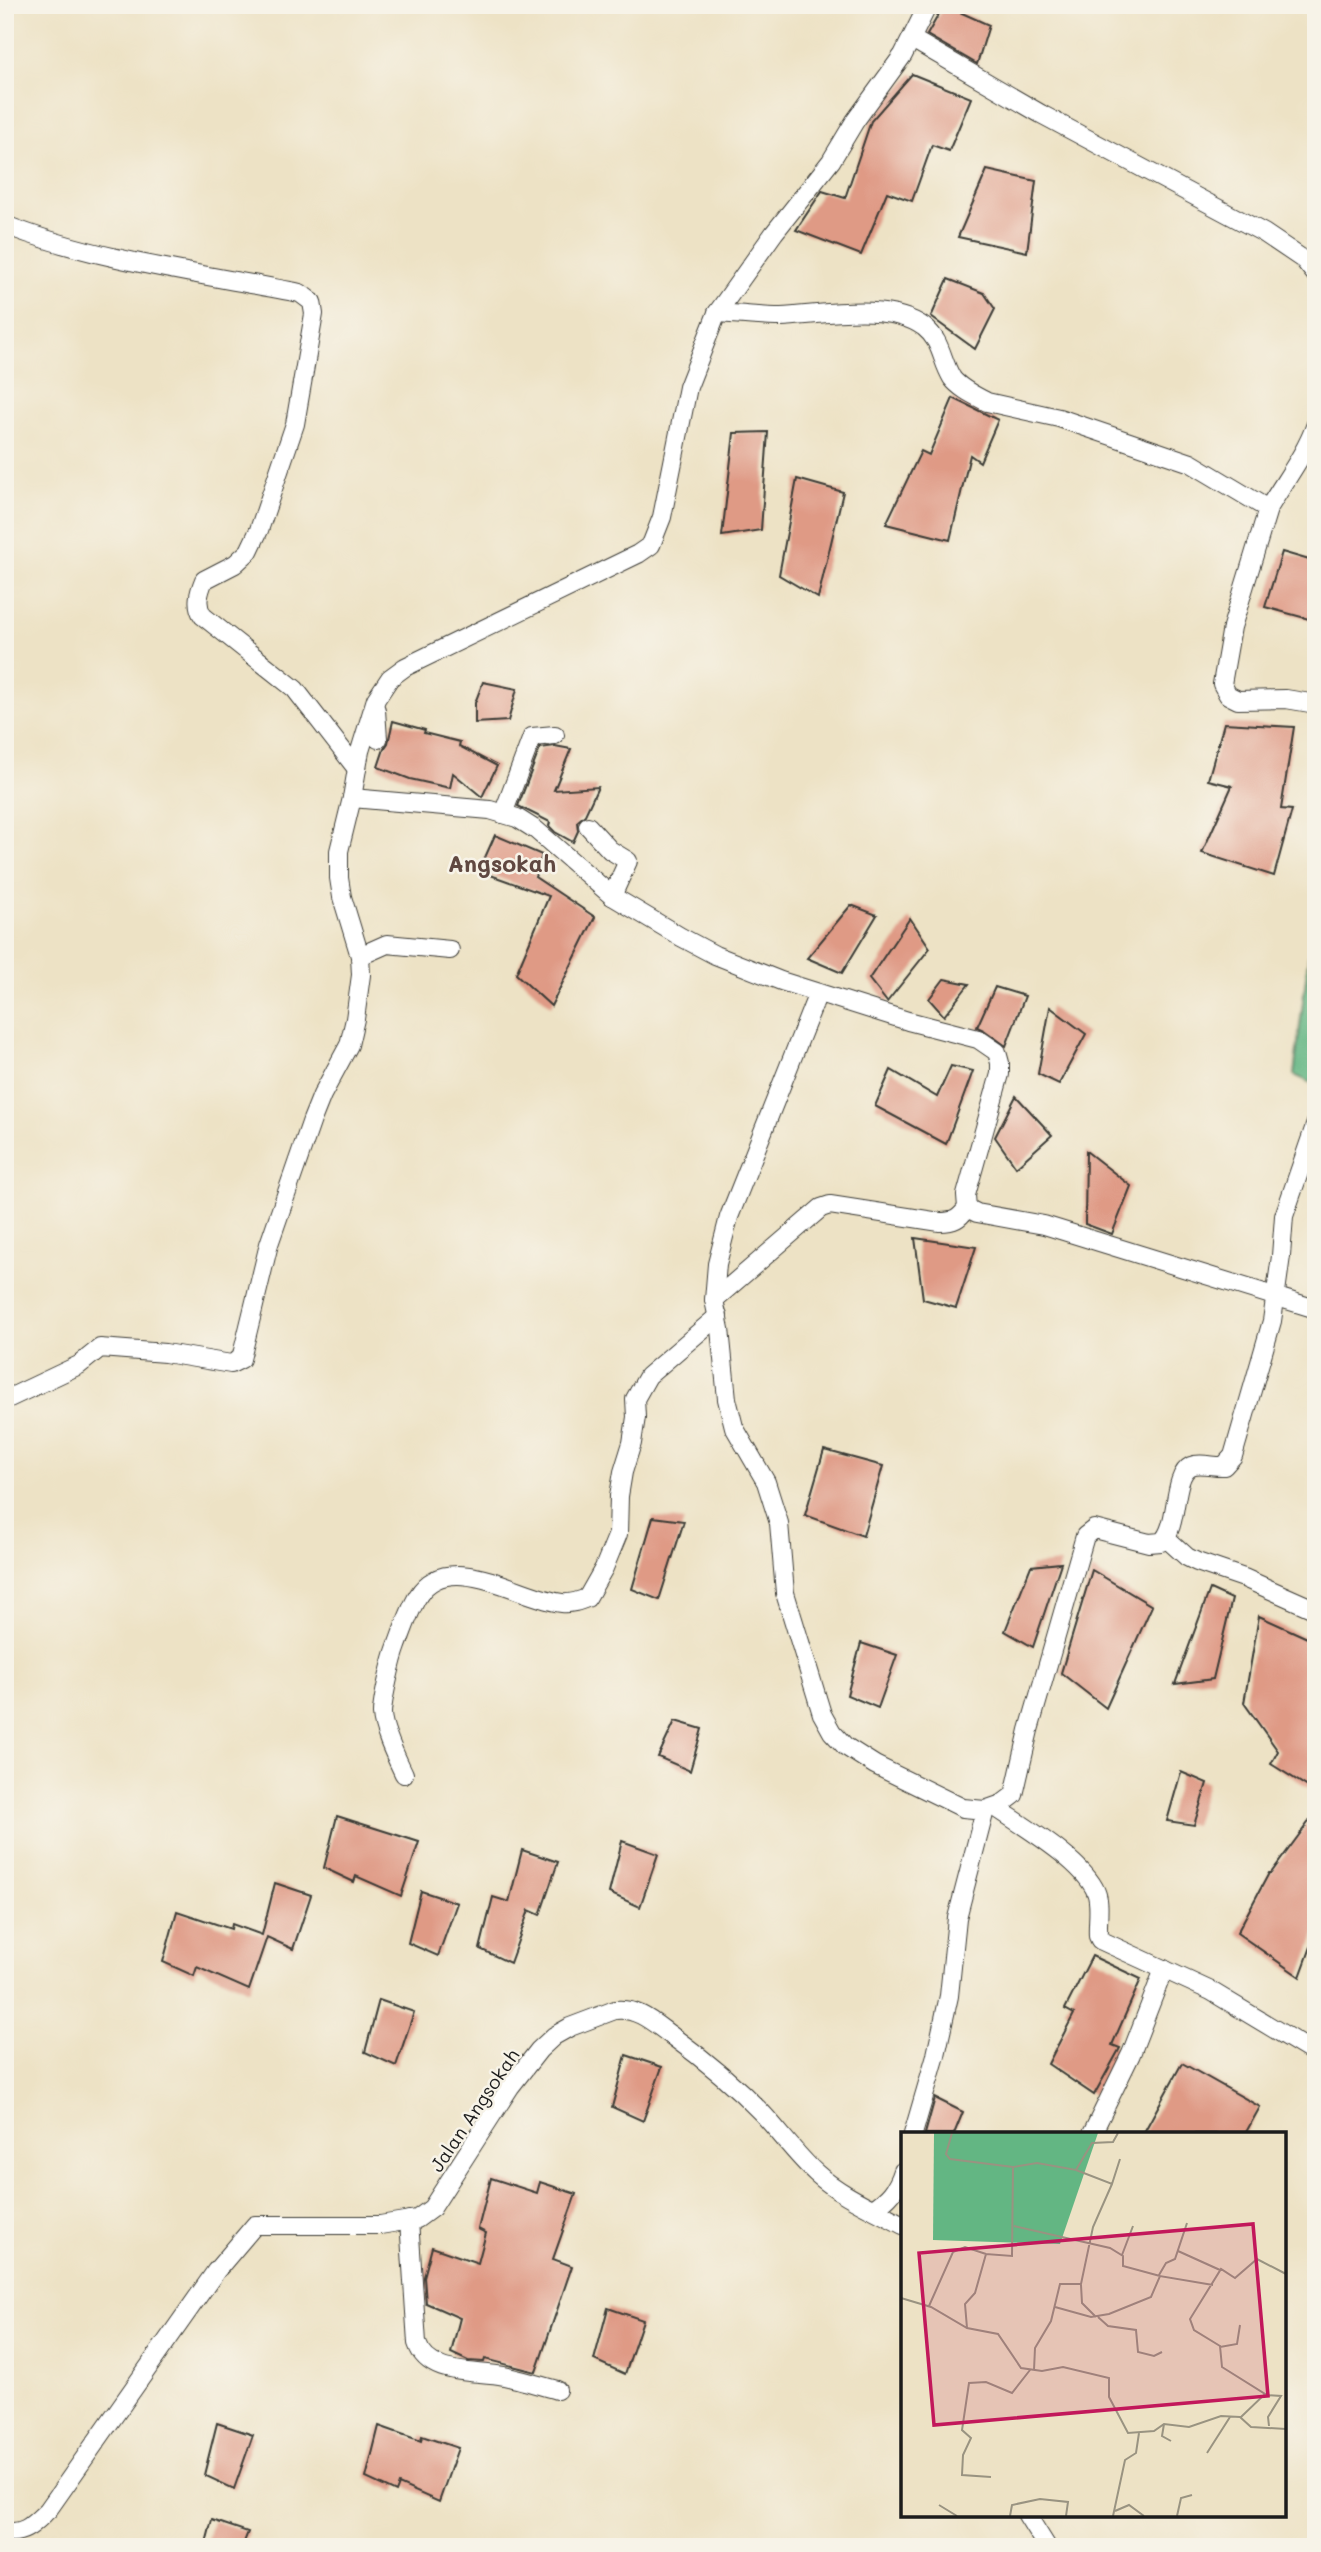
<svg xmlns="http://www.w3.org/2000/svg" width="1321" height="2552" viewBox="0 0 1321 2552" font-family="Mali,sans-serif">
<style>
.forest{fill:#63b683;stroke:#406950;stroke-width:2}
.building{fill:#df9a85}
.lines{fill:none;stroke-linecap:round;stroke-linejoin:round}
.minor-casing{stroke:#3b3a35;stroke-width:20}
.minor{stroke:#fff;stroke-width:18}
.labels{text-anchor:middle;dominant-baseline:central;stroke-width:5;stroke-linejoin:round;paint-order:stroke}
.street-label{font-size:19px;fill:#1c1c1c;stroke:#f7f3e8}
.quarter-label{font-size:23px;font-weight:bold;fill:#604841;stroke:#f7f3e8}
.inset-road{fill:none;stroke:#999381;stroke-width:2}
.view{fill:#c2185b;fill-opacity:0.15;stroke:#c2185b;stroke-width:3.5}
.inset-edge{fill:none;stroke:#1c1c1c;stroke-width:3.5}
</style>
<rect width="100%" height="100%" fill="#f7f3e8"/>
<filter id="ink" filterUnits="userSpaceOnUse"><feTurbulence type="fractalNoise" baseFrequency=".0143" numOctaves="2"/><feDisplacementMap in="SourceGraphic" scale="14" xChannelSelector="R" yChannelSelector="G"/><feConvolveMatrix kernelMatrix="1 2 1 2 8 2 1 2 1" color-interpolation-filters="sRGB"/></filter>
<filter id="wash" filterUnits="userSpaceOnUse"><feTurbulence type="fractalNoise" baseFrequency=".00686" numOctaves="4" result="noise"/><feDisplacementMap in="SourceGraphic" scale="28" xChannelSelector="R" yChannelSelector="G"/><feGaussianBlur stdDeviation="1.57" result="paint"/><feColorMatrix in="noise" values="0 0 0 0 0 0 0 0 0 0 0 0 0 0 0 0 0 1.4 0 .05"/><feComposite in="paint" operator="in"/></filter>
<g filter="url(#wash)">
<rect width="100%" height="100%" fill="#ede2c5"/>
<!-- forest -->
<polygon class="forest" points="1316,896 1316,1085 1294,1075"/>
<g id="blocks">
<!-- building -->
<g class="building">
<polygon points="944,5 989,25 977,64 927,35"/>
<polygon points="912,74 971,98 949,151 932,145 912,201 887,192 861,255 796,230 822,191 845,198 871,121"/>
<polygon points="987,170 1036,181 1027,252 958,237"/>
<polygon points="948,279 984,293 995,309 975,349 931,317"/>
<polygon points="953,398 998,420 980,462 970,455 950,540 886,524 921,451 929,455"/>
<polygon points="768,432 761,530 722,536 734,433"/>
<polygon points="797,479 843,492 818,598 779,575"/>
<polygon points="1282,552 1316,562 1316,621 1265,607"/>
<polygon points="483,682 517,689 508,721 475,723 475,703"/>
<polygon points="393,721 425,730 424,733 460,742 459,746 497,766 482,797 453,773 450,788 410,779 378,767 384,749 388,743"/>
<polygon points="1224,723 1294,727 1281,809 1292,810 1274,876 1202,853 1232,786 1208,780"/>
<polygon points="555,746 571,749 554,790 598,787 585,815 577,822 578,831 573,842 555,832 549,826 550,822 518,806 540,748"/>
<polygon points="495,835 542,855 535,877 595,917 551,1006 516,974 549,896 479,871"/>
<polygon points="851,905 877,915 842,973 807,958"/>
<polygon points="910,918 930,948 887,1002 869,979"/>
<polygon points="944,979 969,984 944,1016 929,999"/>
<polygon points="995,987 1025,996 1006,1046 984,1030 977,1027"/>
<polygon points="1050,1007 1086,1034 1059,1084 1038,1074"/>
<polygon points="951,1066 973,1071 946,1144 875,1106 891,1070 937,1097"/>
<polygon points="1016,1096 1052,1135 1016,1167 995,1137"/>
<polygon points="1086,1151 1131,1186 1112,1234 1085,1224"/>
<polygon points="915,1238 976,1247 956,1308 923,1299"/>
<polygon points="824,1450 883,1466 863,1536 805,1515"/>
<polygon points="653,1517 684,1521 659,1600 632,1589"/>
<polygon points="1061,1563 1033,1647 1005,1631 1031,1566"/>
<polygon points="1092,1570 1152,1606 1106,1708 1061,1673"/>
<polygon points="1210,1589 1232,1599 1213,1679 1175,1684"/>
<polygon points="1259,1616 1316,1642 1316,1792 1271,1764 1278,1751 1244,1703"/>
<polygon points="861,1643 897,1655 878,1708 847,1695"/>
<polygon points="675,1721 702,1729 690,1771 658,1757"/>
<polygon points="1181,1772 1207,1783 1194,1825 1167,1821"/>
<polygon points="1316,1812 1316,1933 1300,1977 1237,1933 1269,1873 1271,1873"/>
<polygon points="337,1816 419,1842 401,1896 356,1876 354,1882 324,1868"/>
<polygon points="622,1841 658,1854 640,1907 609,1893"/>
<polygon points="522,1850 558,1862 540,1915 529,1910 510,1963 480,1949 493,1897 509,1902"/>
<polygon points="275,1883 311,1895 293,1949 267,1937 249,1990 197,1967 194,1976 163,1962 177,1911 231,1929 232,1924 262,1935"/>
<polygon points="421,1891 457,1903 438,1956 408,1943"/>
<polygon points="1092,1956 1141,1979 1112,2045 1120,2048 1094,2095 1048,2064 1074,2014 1065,2009"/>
<polygon points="379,2000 414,2012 396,2066 365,2052"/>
<polygon points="626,2055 662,2067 643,2121 612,2107"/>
<polygon points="1182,2063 1260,2107 1245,2134 1143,2134"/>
<polygon points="935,2098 963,2112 954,2134 925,2134"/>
<polygon points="491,2178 537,2193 540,2182 576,2194 553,2259 572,2266 536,2372 485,2359 484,2362 468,2361 451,2353 460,2318 426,2303 424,2277 432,2247 478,2263 486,2233 478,2229"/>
<polygon points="608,2308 643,2320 625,2374 594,2360"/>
<polygon points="217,2423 253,2435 234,2489 204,2475"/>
<polygon points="379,2426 421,2441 422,2436 458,2448 439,2502 399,2484 396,2492 366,2478"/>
<polygon points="212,2520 248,2532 242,2547 205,2547"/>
</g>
</g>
</g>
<g filter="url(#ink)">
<use href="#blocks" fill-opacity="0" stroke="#3b3a35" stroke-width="2"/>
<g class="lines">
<!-- minor casing -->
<g class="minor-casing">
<g id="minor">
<polyline points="912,39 1041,114 1264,233 1304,260 1316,275"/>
<path d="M5,225C98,261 203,274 300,293L312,302L314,314L295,424L259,530L249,551L235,564L204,580C199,592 195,605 203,616L295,689L357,769"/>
<path d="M717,313C738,314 760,317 781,317C822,315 889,301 924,327C942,341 941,360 952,378C960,389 976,396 987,402L1059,418L1191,463L1268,509L1232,627L1222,684L1228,695L1238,700L1286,699L1316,704"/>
<path d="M1268,509C1285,480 1305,455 1316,424"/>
<polyline points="376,710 378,739"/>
<polyline points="352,798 490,810 517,818 536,830 612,896 681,937 715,955 781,981 908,1021 978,1039 997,1052 1000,1063 1000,1074 966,1195 967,1208 977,1213 1044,1225 1316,1309"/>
<polyline points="503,814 532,737 555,735"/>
<polyline points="588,826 610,850 628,861 612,896"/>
<polyline points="360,956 387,944 450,950"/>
<polyline points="818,993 729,1217 717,1264 714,1300 720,1329 727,1399 734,1427 766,1482 779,1523 785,1593 822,1714 832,1732 845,1746 875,1765 963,1808 985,1810 957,1918 949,1996 936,2055 913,2134"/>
<path d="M714,1300L821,1208L830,1205L940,1222C954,1222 959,1219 967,1208"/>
<polyline points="5,1400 79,1365 100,1348 165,1353 231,1364 241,1359 269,1244 312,1120 322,1095 349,1045 355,1019 361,975 360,956 342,897 339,878 339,851 352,798 360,751 376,699 390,678 405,667 638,554 651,545 662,517 688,387 717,313 774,233 831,161 855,121 903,55 928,5"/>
<polyline points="1166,1538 1187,1557 1197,1562 1244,1578 1316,1610"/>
<path d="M404,1774C397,1759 383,1731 382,1714C382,1701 392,1659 397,1646C403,1630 409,1611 418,1596C448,1547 522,1599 562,1603C571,1604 579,1601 587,1598L604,1568L618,1534L619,1496L623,1472L632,1443L636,1417L635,1399L648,1376L718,1316"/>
<path d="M995,1807C1023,1826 1083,1861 1096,1892C1101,1904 1097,1922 1098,1936L1100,1940L1211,1991L1316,2054"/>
<path d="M985,1810L1002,1804L1014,1795L1029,1730L1085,1536L1094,1529L1149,1543L1161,1542C1180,1528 1171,1476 1191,1466C1200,1462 1215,1467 1224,1466L1233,1456L1272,1321L1281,1256L1284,1216L1316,1123"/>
<polyline points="1092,2134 1131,2054 1164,1969"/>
<path d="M873,2209C888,2199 897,2190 903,2171"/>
<path d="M409,2220L417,2343C428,2377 475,2370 504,2376C522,2380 539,2385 557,2390"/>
<polyline points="1027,2515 1047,2547"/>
<path d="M5,2531C24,2536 35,2522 48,2510L216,2271L255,2225H380L417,2219L432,2208L510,2087L539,2050L554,2036L570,2027L615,2010C638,2007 655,2024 672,2036C705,2060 734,2084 762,2113C780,2132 796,2155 816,2173C840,2195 873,2209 903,2225"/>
</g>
</g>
<!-- minor -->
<use href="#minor" class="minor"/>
</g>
</g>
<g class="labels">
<!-- street labels -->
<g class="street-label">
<text transform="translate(474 2110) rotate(-56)">Jalan Angsokah</text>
</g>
<!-- quarter labels -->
<g class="quarter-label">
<text x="502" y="863">Angsokah</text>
</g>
</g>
<!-- overview -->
<g transform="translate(901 2132)">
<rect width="385" height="385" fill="#ede2c5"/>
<path d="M33,1H197L159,112L32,108Z" fill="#63b683"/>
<path class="inset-road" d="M51,1L45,22L49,27L112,35M175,38L211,52L219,27M113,94L209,116L222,124V134L259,144M277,119L319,138M221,123L232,94M258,143L265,131L274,127L286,91M180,153L181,171L195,185M0,166L30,175L66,196L97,202L120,236L141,239L162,235L208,246V265L227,301L253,299L263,292L288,295L320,284L339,285L350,295L385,297M28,174L52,120L64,115L85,122M154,175L190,185L208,182L250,165L259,144L312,153M197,185L207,194L235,198L237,220L253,224L261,220M66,196L64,172L74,161L85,122L111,124L112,35L136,31L175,38L191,11L212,10L217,1M319,215L336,212L339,193M133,238L134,216L150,189L159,152H180L192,95L211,52M364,263L380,264L367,285L368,294M340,285L364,262L321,235L319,214L293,198L289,187L320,137L334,146L356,127L385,142M263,292L261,304L270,309M306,321L329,285M90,345L61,343L62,323L70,306L61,298L68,251L85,250L111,261L129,238M38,373L56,384M214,379L228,373L243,384M109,384L111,373L139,367L167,370L165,384M212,384L224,328L235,321L238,301M276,384L280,366L291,363"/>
<path class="view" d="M352,92L367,264L33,293L18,121Z"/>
<rect width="385" height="385" class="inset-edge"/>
</g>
<!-- margin -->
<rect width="1321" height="2552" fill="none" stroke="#f7f3e8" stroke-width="28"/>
</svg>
